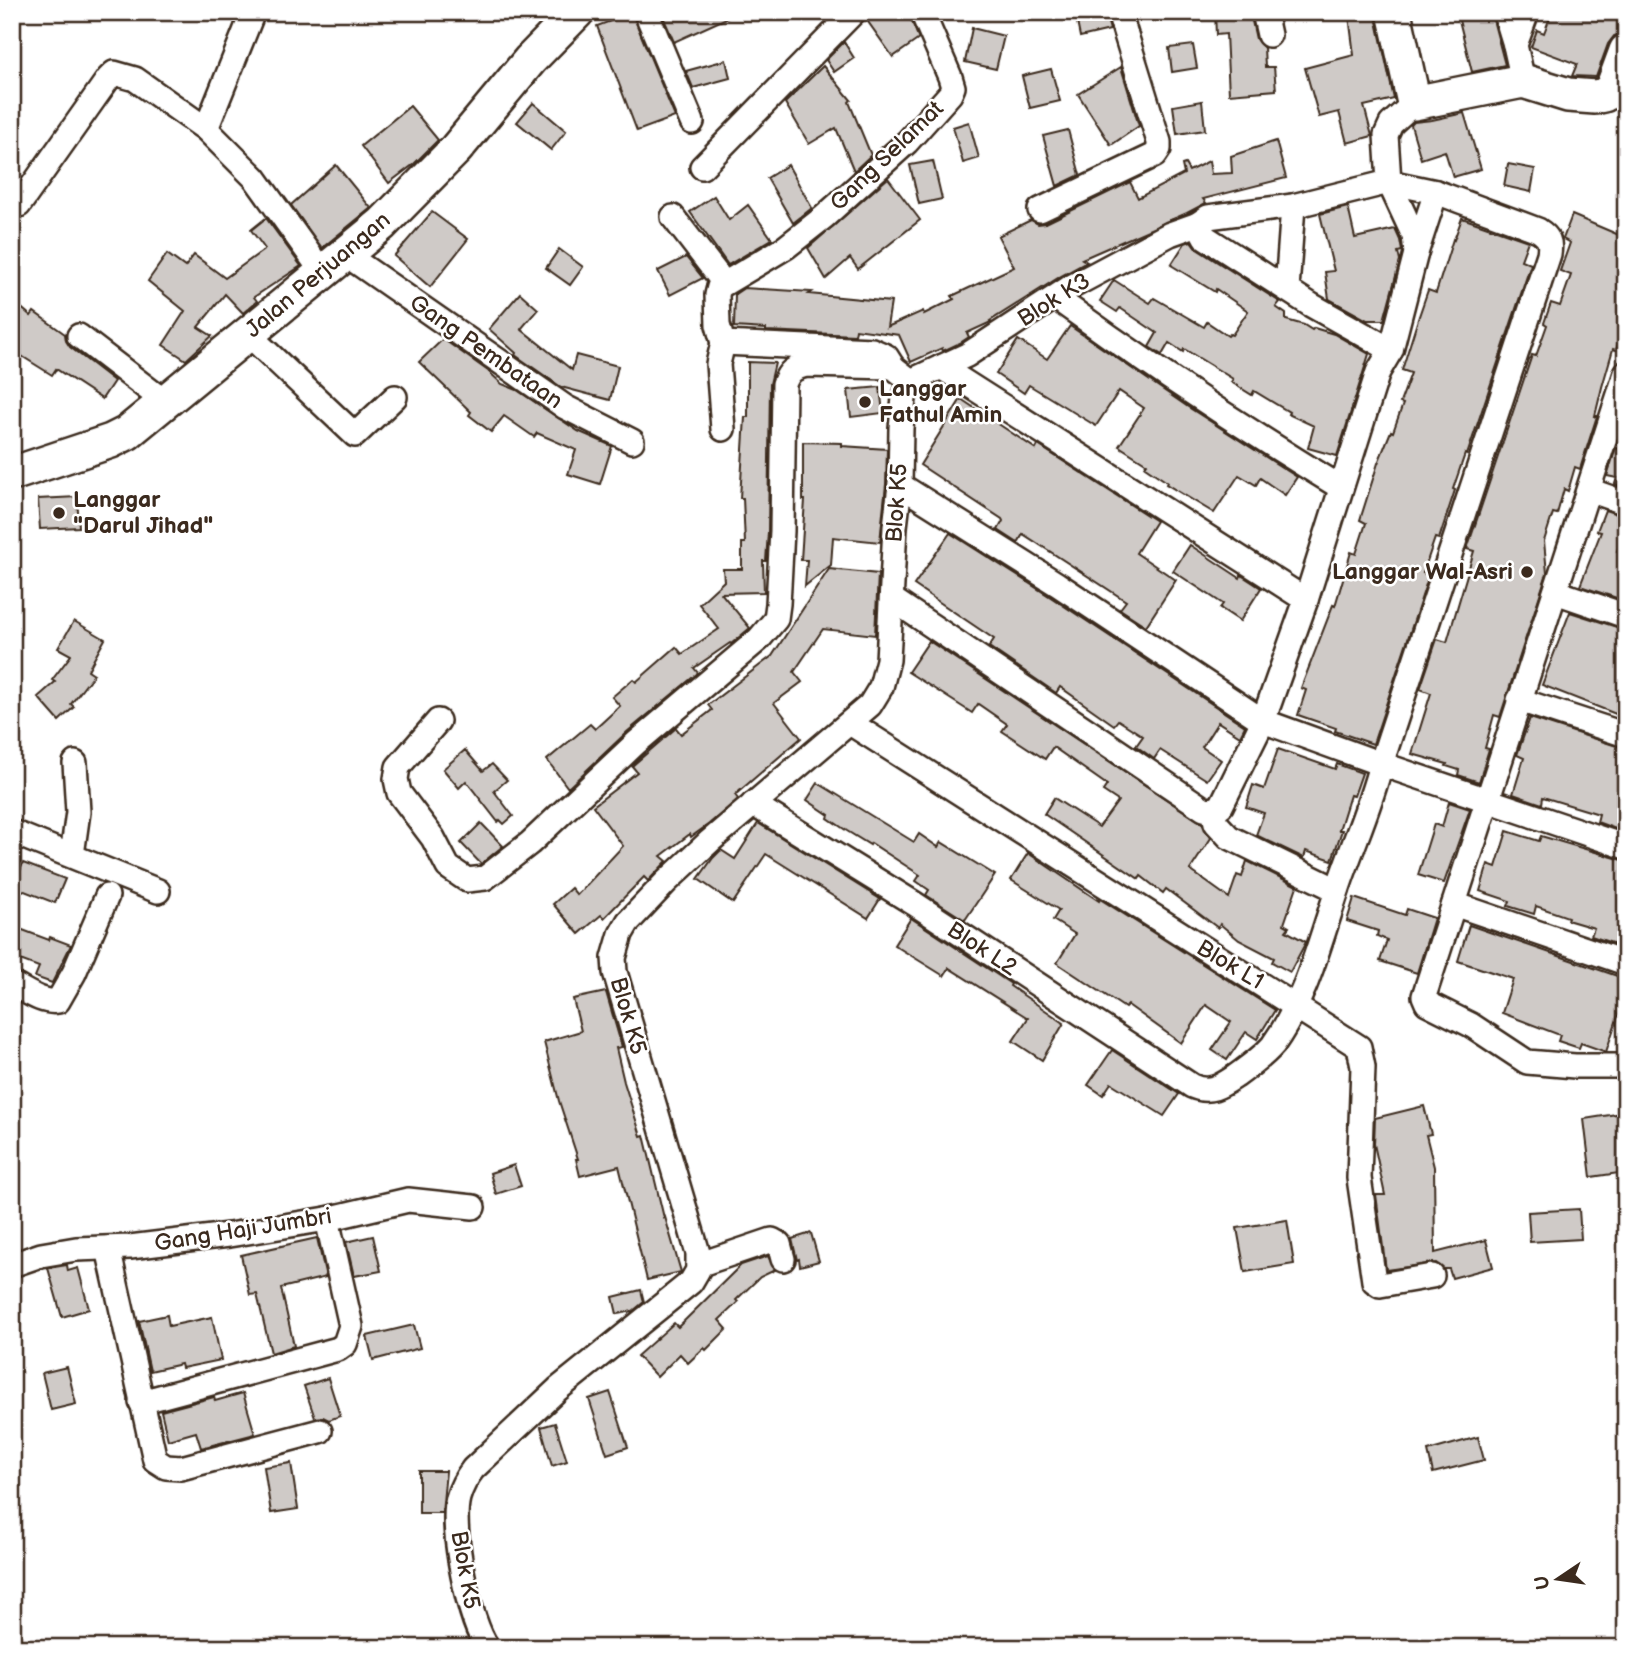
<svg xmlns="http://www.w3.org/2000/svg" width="1638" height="1660" viewBox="0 0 1638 1660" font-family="'Balsamiq Sans',sans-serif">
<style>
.building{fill:#cfcac7;stroke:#3b2a1e;stroke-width:2}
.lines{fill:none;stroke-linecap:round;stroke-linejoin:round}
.street-casing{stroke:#3b2a1e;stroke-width:28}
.secondary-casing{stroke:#3b2a1e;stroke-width:38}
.street{stroke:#fff;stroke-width:23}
.secondary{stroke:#fff;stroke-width:33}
.poi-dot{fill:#3b2a1e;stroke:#fff;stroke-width:2.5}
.labels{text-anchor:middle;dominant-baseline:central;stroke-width:5;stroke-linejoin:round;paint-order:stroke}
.street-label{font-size:23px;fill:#3b2a1e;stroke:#fff}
.poi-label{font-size:23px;font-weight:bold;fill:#3b2a1e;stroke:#fff;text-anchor:start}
</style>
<rect width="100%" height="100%" fill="#fff"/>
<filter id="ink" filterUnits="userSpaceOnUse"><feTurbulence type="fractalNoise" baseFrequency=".0143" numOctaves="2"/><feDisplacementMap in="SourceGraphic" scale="14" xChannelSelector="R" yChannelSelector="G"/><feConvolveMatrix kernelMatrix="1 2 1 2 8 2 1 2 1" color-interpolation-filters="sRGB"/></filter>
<g filter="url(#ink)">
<!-- building -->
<g class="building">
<polygon points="661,12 740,12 674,42"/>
<polygon points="868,12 908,12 919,39 893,57 866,19"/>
<polygon points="1075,12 1105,12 1110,30 1080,37"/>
<polygon points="1215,12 1250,12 1256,39 1264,48 1265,67 1274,67 1276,90 1229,94 1226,34 1216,35"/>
<polygon points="1375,12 1394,99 1364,106 1372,136 1347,143 1339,112 1319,117 1305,68 1354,55 1349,16"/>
<polygon points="1457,12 1491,12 1505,65 1472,72"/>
<polygon points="1552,12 1618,12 1626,15 1625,32 1614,36 1608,44 1596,77 1572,76 1577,64 1531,47 1537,30 1544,33"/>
<polygon points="632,13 675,117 637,131 597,26"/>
<polygon points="972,28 1004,36 996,69 965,62"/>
<polygon points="844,42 854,58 834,72 826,60"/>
<polygon points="1193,45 1197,68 1172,72 1169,48"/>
<polygon points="726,60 730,78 693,88 686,71"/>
<polygon points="823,66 851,100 849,102 871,155 854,171 836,128 809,144 785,103"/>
<polygon points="1121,67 1139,126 1111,145 1078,94"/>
<polygon points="1051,69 1060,101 1030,108 1022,76"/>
<polygon points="1202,101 1205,130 1177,134 1173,106"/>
<polygon points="533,103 566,131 551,150 517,122"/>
<polygon points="410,106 438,140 414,164 389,183 361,146"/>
<polygon points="1464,113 1481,169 1453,177 1445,151 1421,159 1411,125 1414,122 1432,120"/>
<polygon points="969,122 979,158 963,163 953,127"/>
<polygon points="1068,130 1080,175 1057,186 1043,136"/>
<polygon points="1276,141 1286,178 1203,199 1206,203 1187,213 1082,259 1087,262 1061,276 990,321 991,322 967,333 969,337 960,343 943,351 942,348 911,362 899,335 856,329 855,335 766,331 766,329 734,327 735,294 744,288 812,292 809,294 891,302 887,327 923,311 924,314 954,299 952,296 1014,267 998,236 1031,220 1038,224 1046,223 1130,182 1138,198 1184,174 1182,165 1185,164 1189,171 1209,161 1211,174 1232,173 1231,156"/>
<polygon points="933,161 942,199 919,204 910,165"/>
<polygon points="1508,164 1535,169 1531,192 1504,186"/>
<polygon points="336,165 371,208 322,248 291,205"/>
<polygon points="788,165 812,208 793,223 767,178"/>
<polygon points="888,178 920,220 858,269 850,258 826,279 808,248"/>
<polygon points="714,196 729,220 748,205 772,239 728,265 690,212"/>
<polygon points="1348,207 1355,238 1395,229 1400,240 1402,251 1398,252 1400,261 1384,320 1367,320 1329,299 1325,272 1334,271 1320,214"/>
<polygon points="432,212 468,239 430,287 394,256"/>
<polygon points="1572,215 1626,238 1626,319 1616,350 1613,349 1602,387 1595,416 1597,416 1580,469 1575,467 1568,491 1564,489 1557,514 1553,513 1544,541 1547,573 1500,717 1494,715 1485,748 1489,749 1479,782 1458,775 1459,770 1446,766 1447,764 1412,754 1431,693 1420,689 1437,639 1447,642 1474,551 1467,549 1532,355 1536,356 1547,325 1544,323 1551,303 1560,306 1571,275 1560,271 1570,243 1563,239"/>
<polygon points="266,218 301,266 254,297 257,301 243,313 225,294 198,327 212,336 186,360 163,345 185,311 148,281 167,254 185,267 194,255 225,278 265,249 251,230"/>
<polygon points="1462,218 1528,241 1521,260 1531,264 1467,455 1465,454 1453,489 1455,490 1439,539 1435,538 1423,573 1429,575 1373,744 1335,731 1336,728 1298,715 1306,690 1301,688 1333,605 1335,606 1351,552 1356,554 1366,523 1360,520 1378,463 1391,431 1393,432 1403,404 1400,403 1411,373 1402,370 1418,319 1428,290 1436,293 1453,239 1454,240"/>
<polygon points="1191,241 1197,249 1280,302 1276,307 1286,314 1286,320 1304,325 1312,330 1314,328 1334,334 1369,354 1337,456 1308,448 1314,426 1288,414 1289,412 1254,391 1252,395 1231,382 1233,379 1184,349 1183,352 1169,343 1162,355 1149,347 1157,333 1120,308 1117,312 1100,301 1114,280 1150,303 1154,298 1204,327 1207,322 1228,336 1230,334 1232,335 1248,311 1216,289 1215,292 1171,265 1185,243"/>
<polygon points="559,249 583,267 570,285 546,268"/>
<polygon points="686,257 703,278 670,295 658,271"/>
<polygon points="520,293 538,309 521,329 572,370 576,355 618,366 610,400 561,387 515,355 516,353 489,329"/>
<polygon points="12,300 31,316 34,312 65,334 66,341 70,347 114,381 102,399 56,369 52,375 12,350"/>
<polygon points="1070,326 1188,407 1297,477 1285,495 1260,478 1256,485 1239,475 1214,513 1166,484 1167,482 1145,467 1147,464 1119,446 1144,408 1119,391 1096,426 1029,385 1024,393 996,374 1018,340 1047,359"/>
<polygon points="443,339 488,371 502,384 517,390 578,431 612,446 600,484 568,474 576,450 537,433 534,437 504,416 491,432 469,415 471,412 419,362"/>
<polygon points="748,362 775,363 770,384 768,532 766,561 763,561 764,592 721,593 750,628 731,644 730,643 694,668 698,673 627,732 568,788 547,760 590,724 595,729 620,706 612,697 633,679 636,682 676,647 682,654 719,629 699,604 724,581 723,569 742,569 742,543 745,543 743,498 740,498 745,417 748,417"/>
<polygon points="880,387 883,413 851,417 848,390"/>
<polygon points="961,399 1036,449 1038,445 1156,521 1136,553 1176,580 1146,626 1120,609 1126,601 1023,534 1018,543 998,530 1003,521 1002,519 920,465"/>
<polygon points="803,442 842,443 842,446 887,449 886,484 880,542 833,537 831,565 805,586 807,560 801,560 805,500 803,500"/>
<polygon points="1616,448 1626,451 1626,488 1615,484 1617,478 1607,476"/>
<polygon points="77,497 79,527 40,529 38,499"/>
<polygon points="1605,510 1626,517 1626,529 1617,551 1626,554 1626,601 1580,586 1601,532 1597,531"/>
<polygon points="950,533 1049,596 1245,726 1240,736 1218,722 1202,747 1221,760 1207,780 1160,750 1154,759 1136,746 1143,736 1118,720 1114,725 1060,687 1056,693 989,647 994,639 914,585"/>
<polygon points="1190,545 1240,578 1241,575 1261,588 1240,621 1220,608 1223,604 1173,571"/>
<polygon points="829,569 878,574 875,635 823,629 794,672 802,682 774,703 801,738 735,795 738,799 709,824 691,837 690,834 661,856 667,861 648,881 644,877 604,918 601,915 579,934 553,904 571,888 577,895 623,846 593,806 637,772 632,766 676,728 681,734 712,710 708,705 772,656"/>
<polygon points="1570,612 1626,630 1626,718 1542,685"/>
<polygon points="74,621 105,639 88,670 94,674 71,704 74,707 59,721 38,697 55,682 52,680 71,655 58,648"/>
<polygon points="929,641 1202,823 1211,838 1190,870 1229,898 1237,875 1242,877 1247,861 1297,886 1284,924 1289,927 1286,931 1306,942 1290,972 1272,962 1274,958 1239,940 1220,924 1218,928 1166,889 1163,893 1141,876 1139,879 1044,814 1054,798 1099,827 1118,801 1103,791 1107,785 1053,747 1045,759 1002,731 1007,724 978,704 972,713 908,672"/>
<polygon points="1530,718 1626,749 1626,780 1621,797 1626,799 1624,832 1597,822 1599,814 1543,797 1542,804 1513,794 1524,758 1517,755"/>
<polygon points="1278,749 1335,769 1337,764 1362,773 1354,796 1350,795 1339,830 1342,830 1332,860 1306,851 1304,858 1256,835 1264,813 1246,807 1253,785 1264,789"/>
<polygon points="465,750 483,771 492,764 507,780 494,791 513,816 504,824 500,820 498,822 466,781 459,788 443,769"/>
<polygon points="818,783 914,842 919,834 938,847 941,842 995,875 965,920 926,895 929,890 916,881 920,875 871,843 870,845 847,831 828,818 829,815 807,800"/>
<polygon points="1449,802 1470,809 1444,883 1418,875 1434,824 1442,827"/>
<polygon points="481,823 503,846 481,864 461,843"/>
<polygon points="758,823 880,899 868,918 766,854 733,903 698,879 713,858 721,850 735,859"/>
<polygon points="1507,831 1539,841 1541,836 1626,861 1626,941 1617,938 1615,944 1591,936 1594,928 1567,920 1568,917 1536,906 1534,914 1508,906 1510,901 1480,891 1488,864 1496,867"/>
<polygon points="1028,853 1099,901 1100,899 1275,1010 1257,1039 1246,1032 1227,1060 1212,1050 1231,1022 1206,1005 1181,1043 1128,1005 1125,1008 1057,963 1075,934 1053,920 1059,910 1011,880"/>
<polygon points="23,863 65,879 55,903 14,887"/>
<polygon points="1354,898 1405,915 1407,909 1434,918 1417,973 1380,961 1387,940 1377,936 1378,931 1347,921"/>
<polygon points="911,918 1011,984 1010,986 1064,1023 1042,1060 1013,1041 1028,1018 949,968 944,976 894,945"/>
<polygon points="1469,925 1626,979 1626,1003 1622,1014 1619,1013 1606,1052 1581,1043 1579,1048 1558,1041 1560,1035 1502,1013 1513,979 1458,961"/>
<polygon points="12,926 49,940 50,937 71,945 52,983 35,977 39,967 12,957"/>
<polygon points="606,992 622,1047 616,1048 624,1082 641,1136 644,1135 664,1218 665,1217 681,1272 647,1280 619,1166 580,1176 576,1159 578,1159 559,1101 544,1042 581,1031 573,999"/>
<polygon points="1112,1050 1179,1094 1164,1116 1111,1083 1103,1095 1088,1085"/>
<polygon points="1424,1106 1431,1134 1426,1135 1434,1167 1435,1253 1486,1240 1493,1267 1452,1278 1449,1269 1444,1269 1436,1263 1386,1270 1377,1202 1376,1195 1385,1195 1374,1144 1375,1118"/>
<polygon points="1623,1113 1626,1137 1626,1172 1591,1177 1584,1119"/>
<polygon points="514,1165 521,1186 496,1194 490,1173"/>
<polygon points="1579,1209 1581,1239 1530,1242 1528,1212"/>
<polygon points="1287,1220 1294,1264 1245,1272 1237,1228"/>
<polygon points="811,1233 819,1261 800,1266 799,1259 797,1260 792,1239"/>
<polygon points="373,1236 381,1271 354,1276 346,1242"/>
<polygon points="317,1238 326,1277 281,1288 294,1346 271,1353 257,1294 250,1295 241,1255"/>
<polygon points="768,1256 775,1270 760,1277 736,1300 738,1302 719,1320 727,1329 706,1350 704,1348 688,1363 680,1354 657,1377 637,1356 674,1323 678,1327 741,1265"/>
<polygon points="67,1265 68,1271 78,1268 89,1309 62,1317 48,1268"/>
<polygon points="641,1290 644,1302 633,1311 617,1314 613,1297"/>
<polygon points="167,1315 169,1326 212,1317 221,1360 182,1368 181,1364 150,1371 139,1321"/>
<polygon points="414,1325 420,1348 373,1360 367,1336"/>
<polygon points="67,1367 76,1404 51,1410 42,1373"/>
<polygon points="328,1378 340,1416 329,1420 323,1417 315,1418 304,1386"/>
<polygon points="610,1392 628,1447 607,1454 589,1399"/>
<polygon points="243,1393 255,1434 201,1448 196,1432 168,1440 161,1411 214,1397 215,1401"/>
<polygon points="555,1423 567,1461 552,1466 541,1427"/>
<polygon points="1478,1437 1484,1460 1433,1473 1428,1451"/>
<polygon points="291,1463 298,1509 271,1513 264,1467"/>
<polygon points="419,1471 446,1471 442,1513 419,1513"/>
</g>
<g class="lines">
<!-- street casing -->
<g class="street-casing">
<g id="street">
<polyline points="646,12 692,122"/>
<polyline points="1264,12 1269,35"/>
<polyline points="1505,12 1515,45"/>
<polyline points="1523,81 1515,45 1527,12"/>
<polyline points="206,129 253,12"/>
<polyline points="702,167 854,12"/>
<polyline points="19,205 108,79 114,73 135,79 206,129 255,178 323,273"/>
<polyline points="1040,210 1155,155 1159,149 1159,142 1119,12"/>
<polyline points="673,217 724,283"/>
<polyline points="1198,224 1205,237 1311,305 1391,350"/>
<polyline points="1416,253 1436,192"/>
<polyline points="345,254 565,407 632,441"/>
<polyline points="1287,289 1293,206"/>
<path d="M1056,298C1148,365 1243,428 1340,487"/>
<polyline points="248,334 355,435 395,397"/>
<polyline points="79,336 165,402"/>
<polyline points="723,343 718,364 723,429"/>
<polyline points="893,367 886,356 872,350 723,343 718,325 717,295 719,287 786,247 824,217 907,142 950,94 953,87 950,77 922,12"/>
<polyline points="941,367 1306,600"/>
<polyline points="1626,373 1424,996 1427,1003 1471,1025 1527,1062 1575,1066 1626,1066"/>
<polyline points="900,485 1057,584 1263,721 1381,764 1626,847"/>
<polyline points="1589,490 1626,503"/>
<polyline points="1556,592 1626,616"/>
<polyline points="892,599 1204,809 1213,810 1221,806 1263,721 1306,600 1378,372 1391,350 1416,253 1414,236 1389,182 1386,135 1391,124 1414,103"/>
<polyline points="1519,700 1626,735"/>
<path d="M438,721L398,767L396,779L399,793L433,838L448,867L467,880L485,878L530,843L636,743L759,639L776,619L778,604L782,531L784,384C789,371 793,368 807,365L893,367L911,381"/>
<polyline points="850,723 1359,1047 1363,1067 1359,1178 1374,1281 1380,1285 1432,1276"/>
<path d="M753,804L915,904L1192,1086C1210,1094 1221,1086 1236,1076C1248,1067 1263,1057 1273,1045C1306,999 1319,944 1337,891C1351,848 1370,808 1381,764L1549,254C1551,242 1549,237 1538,230L1436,192L1389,182L1293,206L1208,217L1198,224L1170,234L1069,288L967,355L911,381"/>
<polyline points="1213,810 1216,823 1229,837 1337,890"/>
<polyline points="12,832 158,891"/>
<polyline points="72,855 78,812 75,763"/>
<polyline points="1454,904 1626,963"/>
<path d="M12,984C26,991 43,1004 58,1001L74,973L107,896"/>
<polyline points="108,1248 155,1460 166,1467 181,1468 320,1431"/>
<polyline points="12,1265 41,1255 76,1249 130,1247 229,1235 327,1219 408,1200 473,1207"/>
<polyline points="698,1265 772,1240 779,1244 783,1259"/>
<polyline points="141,1402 338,1349 345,1344 351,1326 327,1219"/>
<path d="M488,1648C469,1623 450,1529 458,1498C461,1487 466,1478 473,1469L558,1389L691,1282L698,1270V1253L615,972L614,958L621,934L628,922L666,882L710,841L870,705L881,687L888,660L895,527L900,485L901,428L904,398L911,381"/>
</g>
</g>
<!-- secondary casing -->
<g class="secondary-casing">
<g id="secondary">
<polyline points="1394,12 1414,103 1523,81 1568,95 1595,97 1604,95 1612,89 1626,51"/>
<polyline points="12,474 111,441 127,433 382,224 456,149 530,60 577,12"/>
</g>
</g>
<!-- street -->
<use href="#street" class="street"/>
<!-- secondary -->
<use href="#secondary" class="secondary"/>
</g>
</g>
<!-- markers -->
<g class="poi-dot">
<circle cx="865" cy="402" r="7"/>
<circle cx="59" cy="513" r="7"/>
<circle cx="1527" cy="572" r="7"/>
</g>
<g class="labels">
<!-- street labels -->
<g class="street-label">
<text transform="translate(887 156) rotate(-44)">Gang Selamat</text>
<text transform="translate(318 275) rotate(-40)">Jalan Perjuangan</text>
<text transform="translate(1054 300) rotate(-32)">Blok K3</text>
<text transform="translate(486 352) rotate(35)">Gang Pembataan</text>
<text transform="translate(897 503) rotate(-86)">Blok K5</text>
<text transform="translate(982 949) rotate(33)">Blok L2</text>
<text transform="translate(1230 965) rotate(31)">Blok L1</text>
<text transform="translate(628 1016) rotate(74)">Blok K5</text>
<text transform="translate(243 1230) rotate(-9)">Gang Haji Jumbri</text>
<text transform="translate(465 1570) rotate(80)">Blok K5</text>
</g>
<!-- poi labels -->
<g class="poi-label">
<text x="879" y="389">Langgar<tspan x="879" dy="26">Fathul Amin</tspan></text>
<text x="73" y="500">Langgar<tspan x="73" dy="26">"Darul Jihad"</tspan></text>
<text x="1513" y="572" text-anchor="end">Langgar Wal-Asri</text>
</g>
</g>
<!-- margin -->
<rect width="1638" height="1660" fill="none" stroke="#fff" stroke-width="42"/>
<rect x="21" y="21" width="1596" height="1618" fill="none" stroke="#3b2a1e" stroke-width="2.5" filter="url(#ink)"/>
<!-- north arrow -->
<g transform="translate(1558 1579) rotate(257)" stroke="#ffffff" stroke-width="5" paint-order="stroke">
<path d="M0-5L12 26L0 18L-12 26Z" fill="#3b2a1e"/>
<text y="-10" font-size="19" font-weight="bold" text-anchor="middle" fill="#3b2a1e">U</text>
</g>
</svg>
